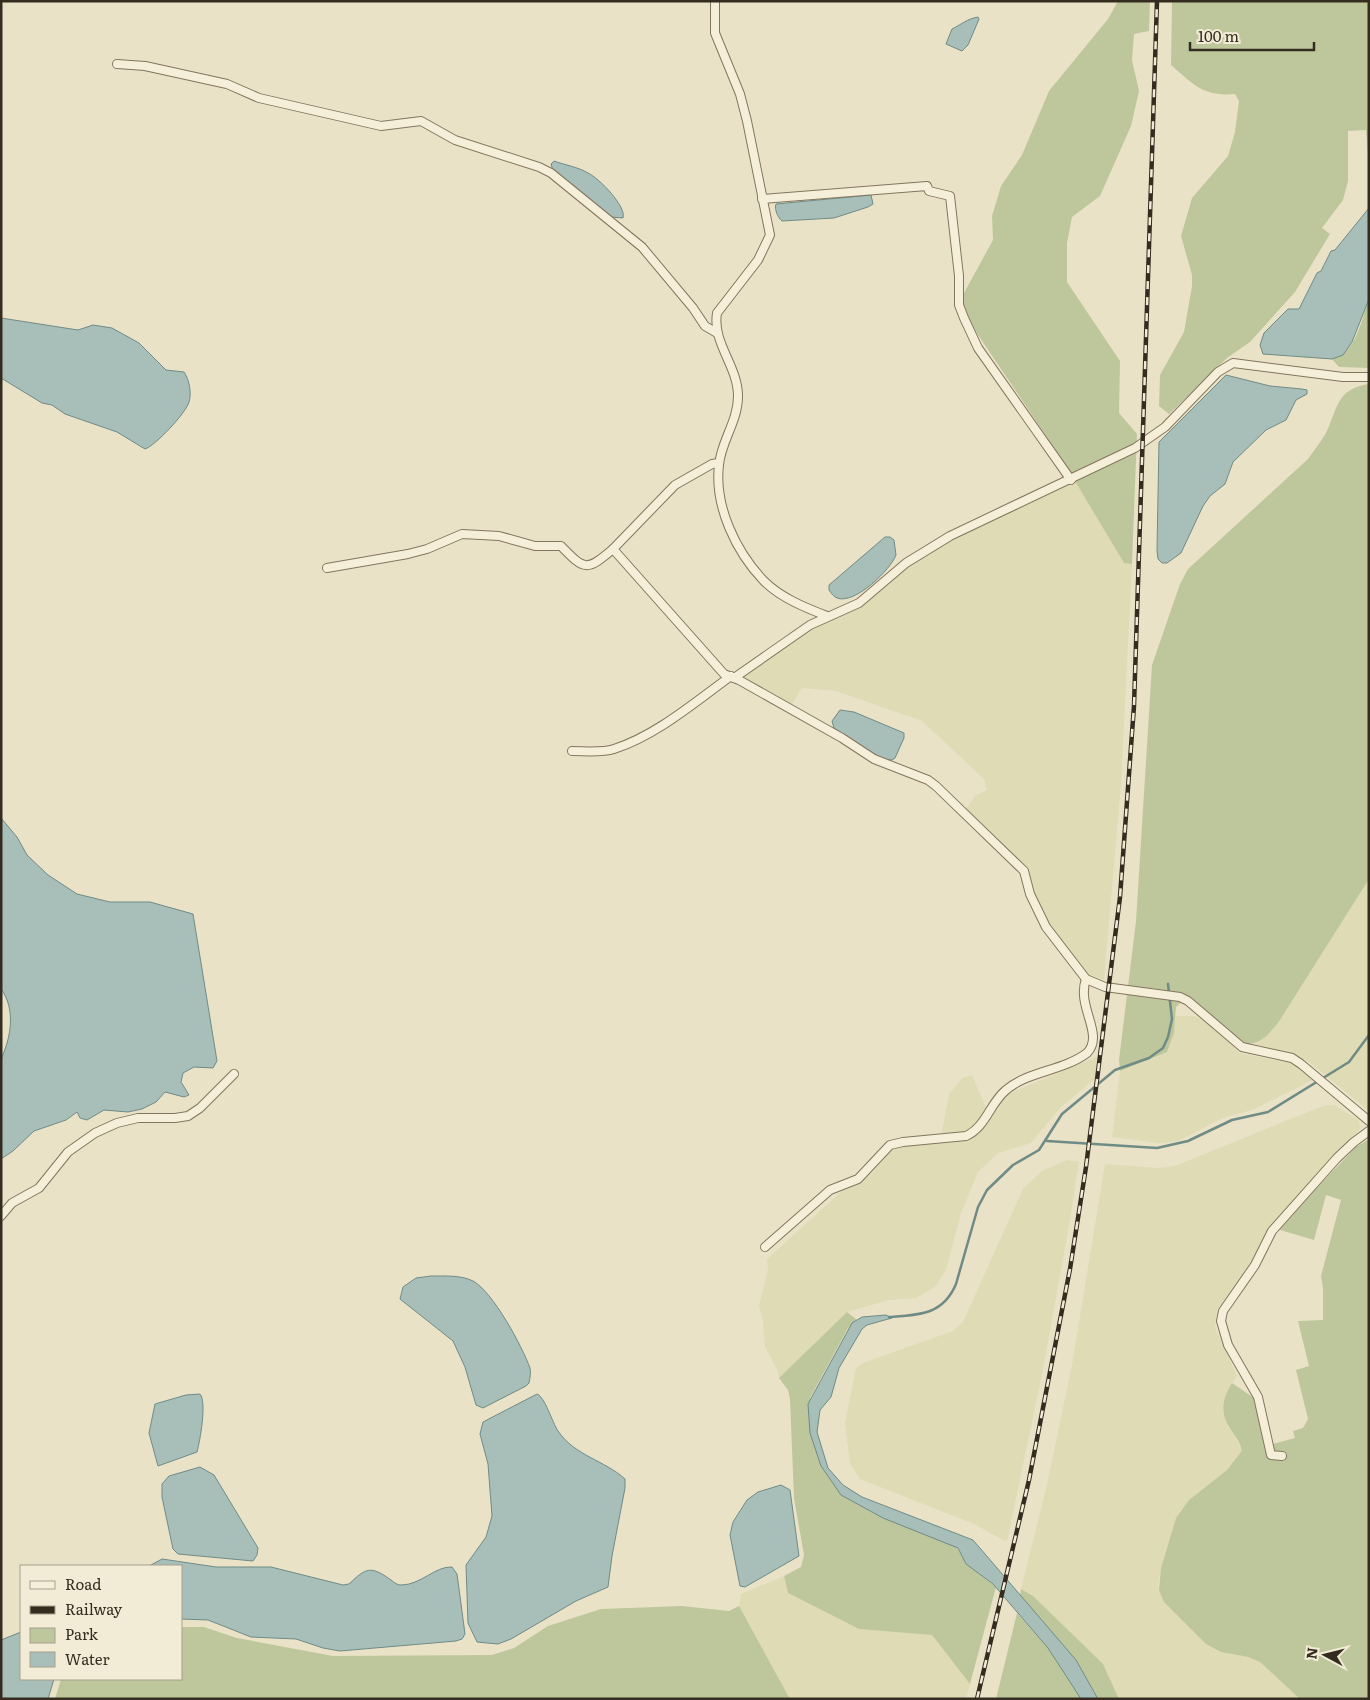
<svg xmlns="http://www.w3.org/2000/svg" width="1370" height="1700" viewBox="0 0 1370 1700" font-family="Literata,serif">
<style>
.farmland{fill:#dedbb5}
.green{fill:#bec79c}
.water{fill:#a8beb9;stroke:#6f8b86}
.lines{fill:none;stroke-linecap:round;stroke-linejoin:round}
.stream{stroke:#6f8b86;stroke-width:2.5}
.minor-casing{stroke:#83755e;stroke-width:10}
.minor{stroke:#f5efd9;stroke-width:8}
.rail-casing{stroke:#352c20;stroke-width:4.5}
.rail{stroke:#f2ecd6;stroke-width:2.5;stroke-dasharray:8;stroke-linecap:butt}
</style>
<rect width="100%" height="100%" fill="#eae2c7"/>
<!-- farmland -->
<g class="farmland">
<polygon points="1076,482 1124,563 1132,564 1121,785 1104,980 1085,973 1043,915 1021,861 966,809 975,796 987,790 984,779 922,721 836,691 802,688 791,706 744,679 744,674 824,621 858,607 915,560 996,517"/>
<polygon points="1369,879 1369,1111 1309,1062 1292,1054 1254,1044 1272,1031 1280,1020"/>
<polygon points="1176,1016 1195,1016 1203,1020 1218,1030 1239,1053 1290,1063 1315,1079 1252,1110 1223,1118 1176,1142 1159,1143 1112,1137 1120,1071 1167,1052 1174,1033"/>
<polygon points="1097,1057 1095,1079 1062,1106 1031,1143 998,1153 978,1172 961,1213 946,1270 935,1287 916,1298 889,1300 847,1312 779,1378 777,1369 765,1347 763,1322 759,1305 768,1270 767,1259 842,1191 871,1174 893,1148 940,1143 949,1094 962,1078 972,1075 987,1110 998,1110 1005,1095"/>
<polygon points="1325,1105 1334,1105 1359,1120 1360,1129 1270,1227 1253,1262 1217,1310 1215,1327 1237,1376 1227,1391 1228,1426 1242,1448 1241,1452 1227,1470 1189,1500 1176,1518 1161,1568 1158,1586 1221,1652 1248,1657 1260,1662 1300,1699 1119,1699 1105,1668 1033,1596 1021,1589 1048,1480 1072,1365 1105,1164 1158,1168 1175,1166"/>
<polygon points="1067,1160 1079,1162 1068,1231 1043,1369 1007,1542 974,1524 860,1479 850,1464 845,1423 856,1368 863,1363 953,1331 963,1322 1023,1189 1042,1171"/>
<polygon points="784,1576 788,1593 859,1629 932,1635 970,1684 966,1699 790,1699 739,1606 741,1594"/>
</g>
<!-- green -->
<g class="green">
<polygon points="1118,1 1150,1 1149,31 1134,34 1132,60 1139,91 1131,126 1100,196 1072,217 1067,243 1067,282 1120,361 1119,413 1137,434 1132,564 1124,563 1063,461 972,326 963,303 964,293 993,240 992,216 1001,186 1022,155 1049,91 1108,19"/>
<path d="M1172,1H1369V166L1366,130L1348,131V181L1343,200L1322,228L1330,234L1295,292L1250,342L1227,358L1169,414L1159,406L1160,375L1184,332L1192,286V275L1181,236L1192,198L1228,156L1235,132L1239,101L1235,94C1203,97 1193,84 1171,65Z"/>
<path d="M1369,299V368L1339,367L1332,359C1357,352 1361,320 1369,299Z"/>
<path d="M1369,384V879L1280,1020C1271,1032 1262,1044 1246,1044L1187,997L1176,1007L1174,1033L1167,1052L1120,1071L1119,1060L1136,921L1152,665L1180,584L1188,569L1308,459C1314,450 1321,442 1326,433C1338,408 1336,389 1369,384Z"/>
<path d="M1369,1139V1699H1300L1260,1662L1248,1657L1221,1652L1206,1644L1164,1602L1159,1590L1161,1568L1176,1518L1189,1500L1227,1470L1241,1452C1245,1436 1207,1422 1232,1383L1254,1398L1265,1446L1295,1438L1293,1431L1303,1428L1308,1419L1296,1370L1309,1366L1298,1321L1323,1320V1289L1321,1276L1341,1200L1326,1195L1314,1240L1277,1229L1356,1147Z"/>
<polygon points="847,1312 857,1320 848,1328 810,1398 821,1466 841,1495 883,1518 954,1545 961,1553 966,1564 996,1587 970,1684 932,1635 859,1629 788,1593 784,1576 801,1567 804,1555 794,1498 790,1399 788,1390 779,1378"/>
<polygon points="1021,1589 1033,1596 1103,1664 1119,1699 1098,1699 1076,1660 1020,1596"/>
<polygon points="682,1606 729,1611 739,1606 790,1699 55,1699 61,1679 181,1679 181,1627 204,1627 237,1638 333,1656 492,1655 514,1648 548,1626 601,1609"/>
<polygon points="1017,1613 1048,1648 1081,1699 996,1699"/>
</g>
<!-- water -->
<g class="water">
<path d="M978,17L979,19L968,45L962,51L946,44L952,29C962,24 967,19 978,17Z"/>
<path d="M554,161C565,165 578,167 588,173C599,178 627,207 623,218L611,217L553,171L551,164Z"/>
<path d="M871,195L873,204L868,207L834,218L782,221C778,218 774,209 776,204Z"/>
<polygon points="1369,208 1369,299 1352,342 1343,355 1332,359 1263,354 1260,345 1264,333 1288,309 1299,309 1317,273 1321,271 1331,251 1335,250"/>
<path d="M1,318L78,330L93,325L112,328L139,343L166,370L184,372C189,379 192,393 189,402C186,413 155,446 145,449L117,432L65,414L52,405L42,403L1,378Z"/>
<polygon points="1226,375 1270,386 1302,389 1307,390 1307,394 1296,400 1286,420 1266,430 1233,462 1225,484 1210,496 1203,506 1181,553 1167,563 1162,563 1158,559 1157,551 1159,442"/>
<path d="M885,537H890L894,540L896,555C891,569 855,605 837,598C834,597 831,593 829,590V585Z"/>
<polygon points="840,710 854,712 904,733 904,738 895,758 892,760 882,759 834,728 832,721"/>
<path d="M1,818L17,837L27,855L48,875L77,894L110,902H150L193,914L217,1061L213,1068L194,1067L183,1073L181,1082L189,1095L184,1097L165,1092L156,1102L142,1109L128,1112L104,1110L87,1120L80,1118L77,1112L66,1120L34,1131L13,1151L1,1159V1059C11,1038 16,1009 1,989Z"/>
<path d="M431,1276C445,1276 461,1275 473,1281C493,1292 522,1346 530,1368C531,1373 530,1378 529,1383L526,1386L483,1408L476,1405L465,1367L453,1341L400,1299L403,1287L416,1278Z"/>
<polygon points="886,1315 892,1318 867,1325 862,1329 839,1368 831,1397 820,1410 817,1432 828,1468 843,1485 862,1497 973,1540 1076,1660 1098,1699 1081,1699 1048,1648 993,1584 966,1564 958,1548 883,1518 841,1495 821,1466 810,1433 808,1404 852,1323 862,1317"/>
<path d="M200,1394C207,1402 200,1441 197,1452L158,1466L149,1433L155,1404L186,1395Z"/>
<path d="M537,1394C545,1397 552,1422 558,1431C575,1456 604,1460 625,1479V1488L612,1556L608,1587L576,1601L511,1639L498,1644L477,1642L468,1623L466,1565L486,1537L492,1516L488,1464L480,1434L483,1422Z"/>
<polygon points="200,1467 214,1475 258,1548 257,1555 253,1561 178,1554 173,1549 162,1497 162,1484 169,1476"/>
<polygon points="781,1485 790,1490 799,1556 745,1587 740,1586 730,1535 733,1522 747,1500 758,1492"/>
<path d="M162,1559L216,1567H271L343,1585L349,1584C366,1568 370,1565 391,1580C395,1583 397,1585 401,1585C421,1585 435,1566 452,1567L457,1574L465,1634L462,1639L456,1641L340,1651L323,1648L296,1639L251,1637L208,1620L181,1619V1566H149Z"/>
<polygon points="21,1632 21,1679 54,1679 48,1699 1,1699 1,1640"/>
</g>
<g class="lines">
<!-- stream -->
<g class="stream">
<polyline points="1047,1141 1157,1148 1188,1141 1232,1120 1268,1112 1349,1062 1369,1035"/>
<path d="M889,1317C919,1315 943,1315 956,1284L978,1207L987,1190L1013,1165L1039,1150L1062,1114L1115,1070L1149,1058L1163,1048L1168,1037L1172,1019L1168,984"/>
</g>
<!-- minor casing -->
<g class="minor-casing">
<g id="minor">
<path d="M715,1V33L740,94L747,121L770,235L758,260L717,313C712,343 738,366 738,396C738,422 721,441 719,465C714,506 736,552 764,581C781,598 806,608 827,616"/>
<polyline points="117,64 145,66 227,84 259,98 381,126 421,121 455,140 539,167 551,173 642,247 693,308 705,326 717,333"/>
<polyline points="762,199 927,186 929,191 950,196 959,276 959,305 964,318 978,348 1071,480"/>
<polyline points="613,549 675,485 712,464 719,463"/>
<path d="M327,568L408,554L427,549L462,534L499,536L535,546H561C585,571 587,571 613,549L724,674L739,680L842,738L874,759L928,780L936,786L1024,871L1030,894L1046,927L1086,979L1105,987L1180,997L1188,1001L1242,1047L1292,1058L1301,1064L1369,1121"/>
<polyline points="734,678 810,625 859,603 906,563 950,536 1135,448 1165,427 1218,372 1233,363 1343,377 1369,377"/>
<path d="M572,751C585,751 601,753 614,749C657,735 695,702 731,676"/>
<polyline points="1,1216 12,1203 39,1188 68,1152 95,1133 117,1123 138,1118 175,1118 188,1116 200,1108 234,1074"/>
<path d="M765,1247L830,1190L858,1179L890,1145L903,1142L966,1136C986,1127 990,1103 1006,1090C1028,1071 1063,1071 1087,1053C1105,1034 1076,1007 1086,979"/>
<polyline points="1282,1456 1271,1455 1258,1397 1228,1345 1221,1321 1223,1311 1255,1265 1272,1231 1337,1158 1354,1142 1369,1131"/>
</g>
</g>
<!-- minor -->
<use href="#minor" class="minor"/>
<!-- rail casing -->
<g class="rail-casing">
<polyline id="rail" points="977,1699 1029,1480 1070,1269 1086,1167 1120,897 1134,706 1157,1"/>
</g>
<!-- rail -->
<use href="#rail" class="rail"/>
</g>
<!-- border -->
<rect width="1370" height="1700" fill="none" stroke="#352c20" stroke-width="5"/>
<!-- legend -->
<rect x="20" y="1565" width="162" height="115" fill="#f2ecd6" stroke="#a69f8d"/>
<rect x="30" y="1581" width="25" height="8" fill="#f5efd9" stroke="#a69f8d"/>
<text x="65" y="1590" font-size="15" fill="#352c20">Road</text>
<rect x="30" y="1606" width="25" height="8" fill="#352c20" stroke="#a69f8d"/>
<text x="65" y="1615" font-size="15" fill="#352c20">Railway</text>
<rect x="30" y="1628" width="25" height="15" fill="#bec79c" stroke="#a69f8d"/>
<text x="65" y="1640" font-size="15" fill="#352c20">Park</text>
<rect x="30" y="1652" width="25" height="15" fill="#a8beb9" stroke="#a69f8d"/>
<text x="65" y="1665" font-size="15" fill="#352c20">Water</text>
<!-- north arrow -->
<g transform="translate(1325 1655) rotate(277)" stroke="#f2ecd6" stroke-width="4" paint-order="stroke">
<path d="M0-4L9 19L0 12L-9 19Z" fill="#352c20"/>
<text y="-8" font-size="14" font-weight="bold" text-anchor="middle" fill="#352c20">N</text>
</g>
<!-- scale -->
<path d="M1190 42v8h124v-8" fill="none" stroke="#352c20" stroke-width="2.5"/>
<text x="1198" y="42" font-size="15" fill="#352c20" stroke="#f2ecd6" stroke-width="4" paint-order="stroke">100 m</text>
</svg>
